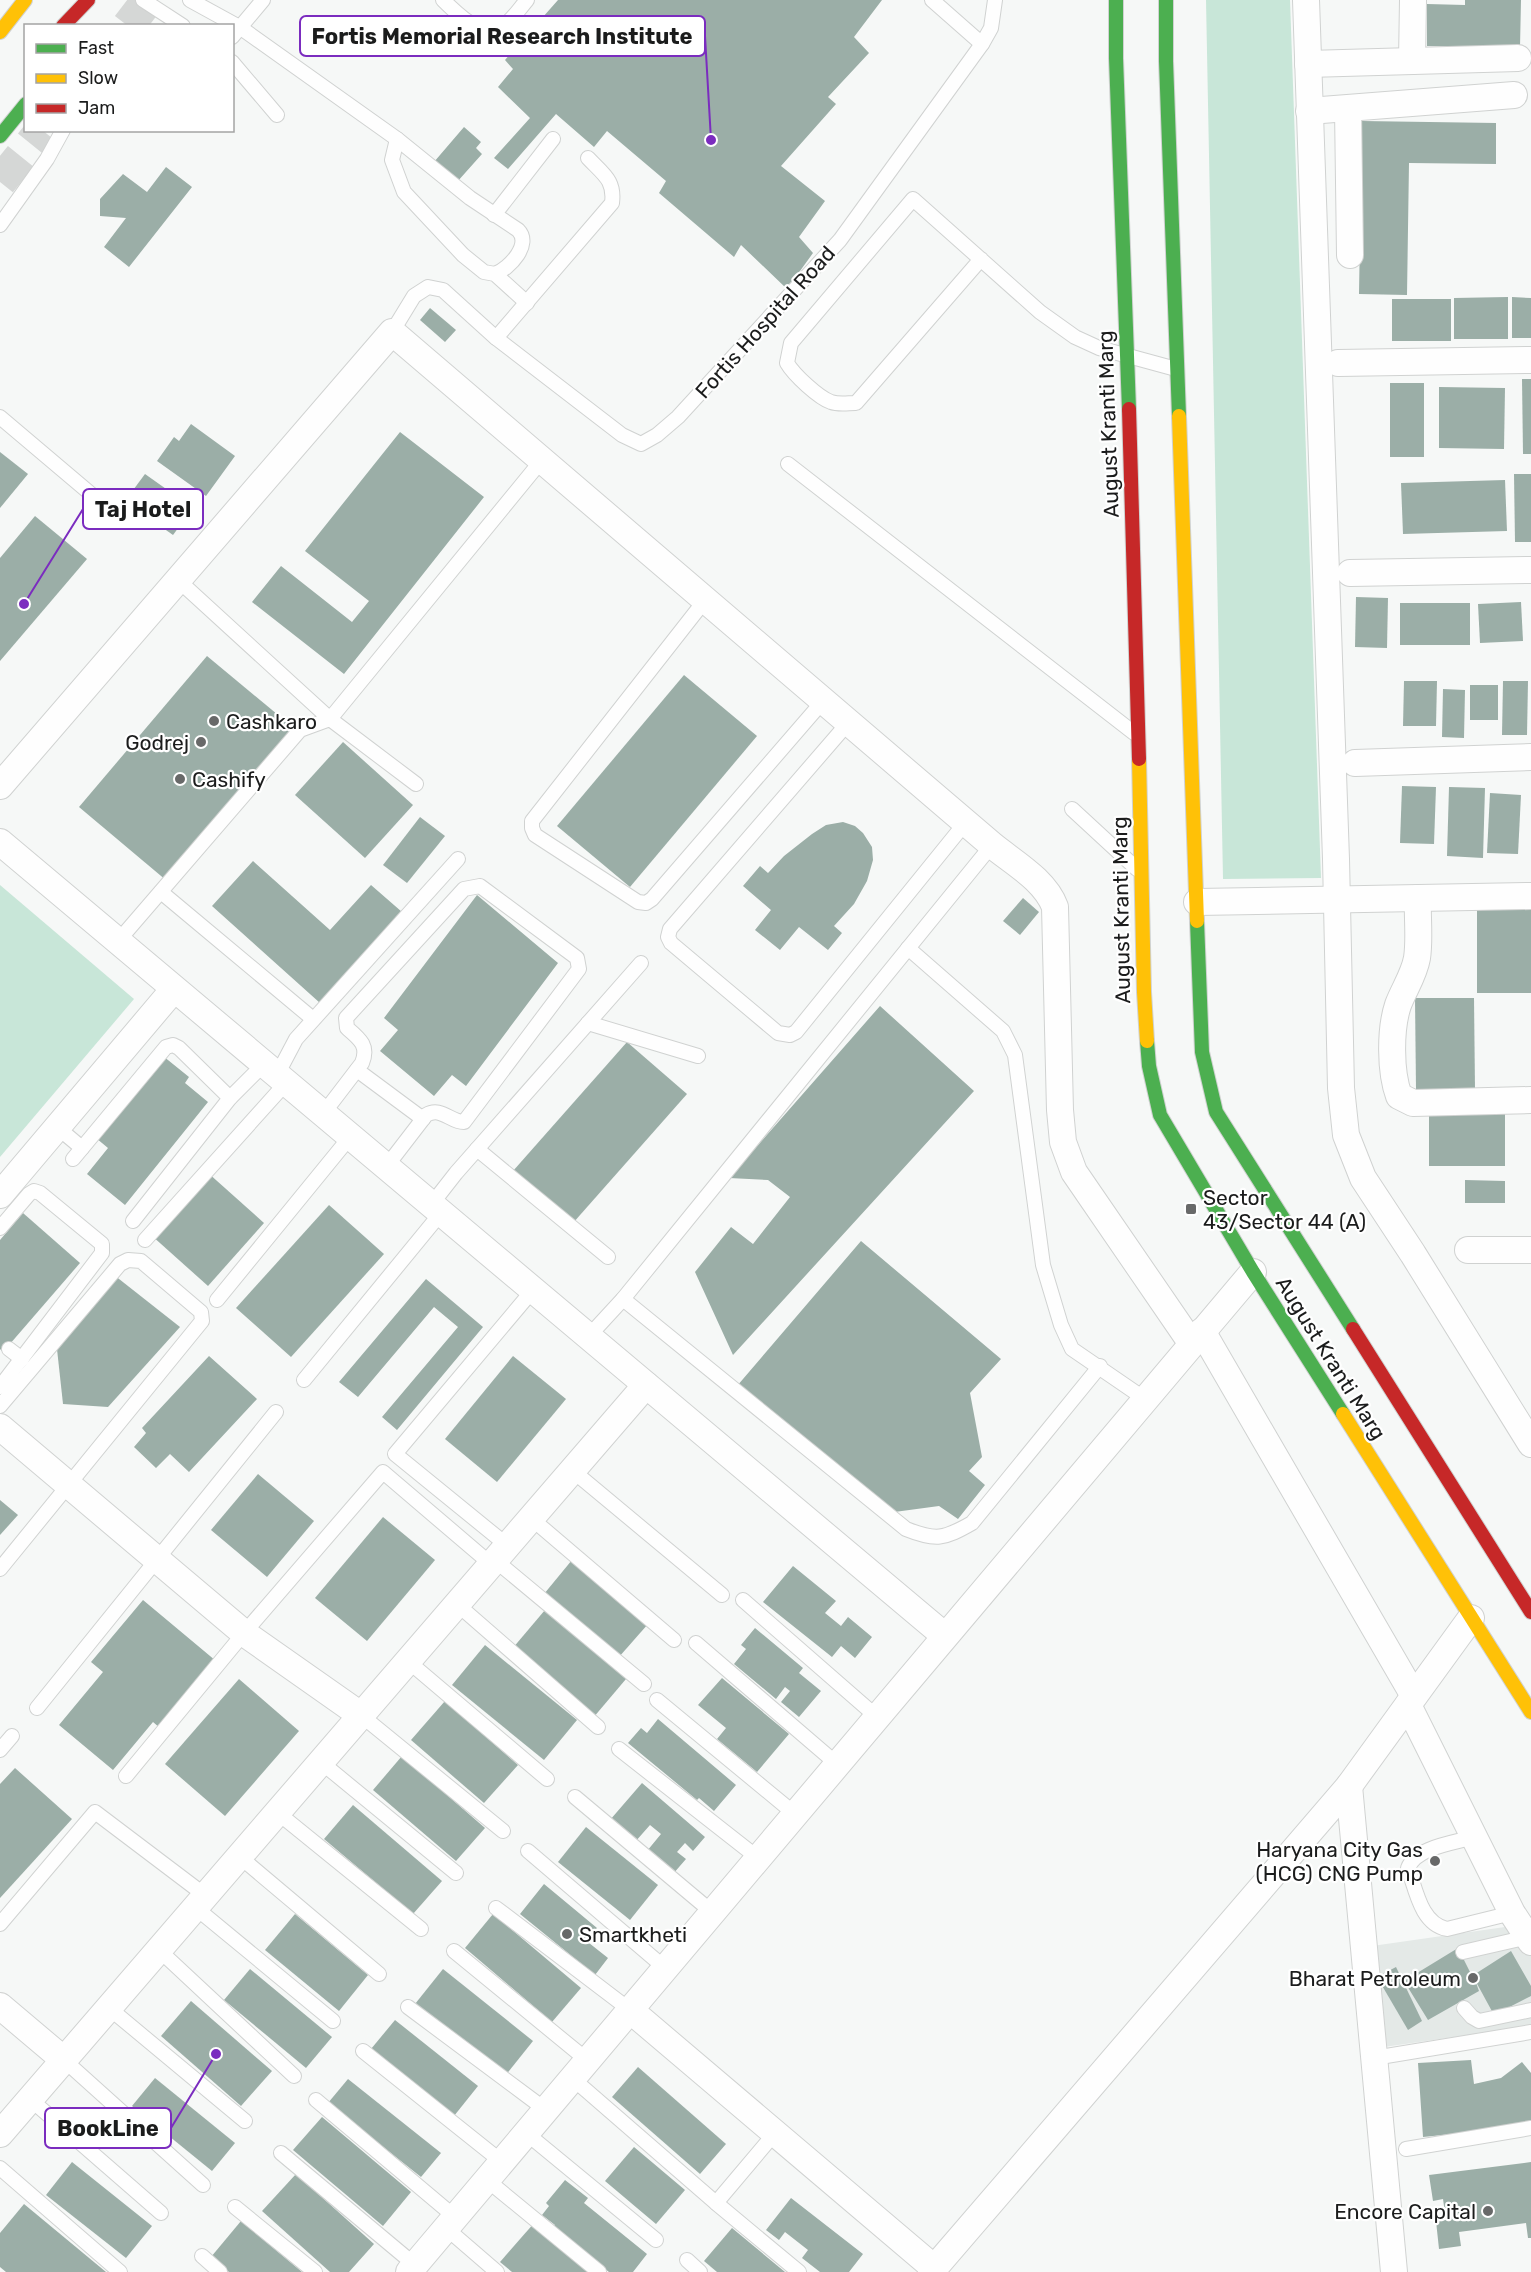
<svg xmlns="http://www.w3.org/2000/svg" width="1531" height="2272" viewBox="0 0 1531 2272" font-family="Rubik,sans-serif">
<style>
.built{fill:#e4e9e7}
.green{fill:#c8e6d8}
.building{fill:#9baea7}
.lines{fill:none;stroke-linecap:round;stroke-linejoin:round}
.secondary-tunnel{stroke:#d5d7d6;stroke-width:33;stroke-dasharray:33 16;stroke-linecap:butt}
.lane-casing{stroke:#d0d2d1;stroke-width:16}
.street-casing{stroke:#d0d2d1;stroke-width:28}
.fast-casing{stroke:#d0d2d1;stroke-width:16}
.slow-casing{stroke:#d0d2d1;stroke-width:16}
.jam-casing{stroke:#d0d2d1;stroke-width:16}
.lane{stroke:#fefefe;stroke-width:14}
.street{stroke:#fefefe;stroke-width:26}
.fast{stroke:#4caf50;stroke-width:14}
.slow{stroke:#ffc107;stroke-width:14}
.jam{stroke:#c62828;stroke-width:14}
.poi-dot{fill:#686969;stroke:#fff;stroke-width:2}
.labels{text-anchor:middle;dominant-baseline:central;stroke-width:4.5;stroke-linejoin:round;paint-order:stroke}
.street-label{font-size:21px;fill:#1b1c1c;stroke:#fff}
.poi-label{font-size:21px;fill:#1b1c1c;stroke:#fff;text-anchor:start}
.leader{fill:none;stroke:#7b2cbf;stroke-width:2}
.callout-dot{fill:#7b2cbf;stroke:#fff;stroke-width:2}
.callout{fill:#fff;stroke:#7b2cbf;stroke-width:2}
.callout-label{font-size:22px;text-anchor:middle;font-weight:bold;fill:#1b1c1c}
</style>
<rect width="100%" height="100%" fill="#f6f8f7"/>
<!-- built -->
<polygon class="built" points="1519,1925 1531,1946 1531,2026 1384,2047 1372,1946"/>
<!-- green -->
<g class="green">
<polygon points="1206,0 1290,0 1321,878 1223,879"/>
<polygon points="0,885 134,999 0,1157"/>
</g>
<!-- building -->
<g class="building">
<polygon points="558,0 882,0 854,37 869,53 828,97 836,104 781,166 825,201 799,237 813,253 787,289 741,245 734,257 659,193 666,181 607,131 594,147 556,114 508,169 494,158 530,118 498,87 513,69 505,60"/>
<polygon points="1465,0 1521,0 1520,47 1427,46 1427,4 1465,5"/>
<polygon points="1362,121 1496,123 1496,164 1409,163 1407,295 1359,294"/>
<polygon points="464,127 481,142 476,148 482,154 457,182 434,162"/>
<polygon points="166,167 192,187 129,267 104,247 126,218 100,216 100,199 123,174 147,192"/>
<polygon points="1508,297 1508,339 1454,339 1454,298"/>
<polygon points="1512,297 1531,298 1531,338 1512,338"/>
<rect x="1392" y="299" width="59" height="42"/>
<polygon points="430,308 456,330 445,342 420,320"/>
<polygon points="1522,379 1531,379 1531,454 1523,454"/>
<rect x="1390" y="383" width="34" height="74"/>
<polygon points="1439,387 1505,388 1504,449 1439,448"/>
<polygon points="191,424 235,456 206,496 157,461 174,437 179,441"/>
<polygon points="400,432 484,497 344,674 252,602 281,566 352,622 369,601 305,551"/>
<polygon points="0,452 28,474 0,508"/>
<polygon points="145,474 193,508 173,535 125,501"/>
<polygon points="1514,474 1531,474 1531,542 1515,542"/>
<polygon points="1505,480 1507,531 1403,534 1401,483"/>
<polygon points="35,516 87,559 0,661 0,558"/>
<polygon points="1356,597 1388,598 1387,648 1355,647"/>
<polygon points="1521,602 1523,641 1480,643 1478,604"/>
<rect x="1400" y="603" width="70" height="42"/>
<polygon points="207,656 295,729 167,881 79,807"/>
<polygon points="684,675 757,736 630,887 557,826"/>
<polygon points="1404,681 1437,681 1436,726 1403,726"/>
<polygon points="1503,681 1528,681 1527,735 1502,735"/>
<rect x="1470" y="685" width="28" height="35"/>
<polygon points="1443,689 1465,690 1464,738 1442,737"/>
<polygon points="343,742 413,805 365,858 295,795"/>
<polygon points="1402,786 1436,787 1434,844 1400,843"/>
<polygon points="1449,787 1485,788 1483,858 1447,856"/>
<polygon points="1490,793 1521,795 1518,854 1487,853"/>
<polygon points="420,817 445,836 407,883 383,865"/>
<polygon points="843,822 855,826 863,833 872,847 873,860 867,881 854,904 834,926 842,933 828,950 799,927 780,950 755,930 771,910 743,886 760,866 768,873 784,856 812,834 826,825"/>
<polygon points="253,861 330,930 371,885 402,912 320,1003 212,906"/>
<polygon points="477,895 558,963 466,1086 452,1075 434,1096 380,1051 398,1030 384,1018"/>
<polygon points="1023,898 1039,912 1020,935 1003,921"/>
<rect x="1477" y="905" width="54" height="88"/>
<polygon points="1415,998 1474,998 1475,1089 1416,1089"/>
<polygon points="880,1006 974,1091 733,1355 695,1272 731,1227 753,1244 790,1197 768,1180 729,1178"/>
<polygon points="627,1042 687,1094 573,1223 513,1171"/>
<polygon points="163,1056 189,1077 185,1083 208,1102 125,1205 87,1174 108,1148 96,1138"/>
<rect x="1429" y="1112" width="76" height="54"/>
<polygon points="207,1172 264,1223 208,1286 151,1235"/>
<polygon points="1465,1180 1505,1181 1505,1203 1465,1203"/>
<polygon points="329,1205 384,1254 291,1357 236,1308"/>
<polygon points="23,1213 80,1263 3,1352 0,1349 0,1240"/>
<polygon points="861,1241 1001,1359 970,1393 982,1457 969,1471 985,1485 958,1519 939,1506 887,1513 737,1386"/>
<polygon points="114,1275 180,1327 108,1407 63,1404 57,1349"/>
<polygon points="426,1279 483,1327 397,1430 382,1417 458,1327 434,1307 358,1397 339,1382"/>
<polygon points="209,1356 257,1399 189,1472 170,1454 156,1468 134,1447 146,1433 142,1428"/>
<polygon points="513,1356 566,1399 497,1482 445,1439"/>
<polygon points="258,1474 314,1521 267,1577 211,1530"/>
<polygon points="0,1500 18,1515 0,1535"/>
<polygon points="383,1517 435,1560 367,1641 315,1598"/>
<polygon points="572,1560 648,1624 619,1657 544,1594"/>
<polygon points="793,1566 836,1601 825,1613 841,1626 848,1617 872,1637 855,1658 841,1646 832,1657 763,1602"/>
<polygon points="143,1600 216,1661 160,1728 153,1722 113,1770 59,1725 103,1672 91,1662"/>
<polygon points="545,1610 626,1679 593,1718 512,1649"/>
<polygon points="755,1628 803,1668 799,1673 821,1691 799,1717 781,1702 790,1691 785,1687 776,1699 734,1664 746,1649 741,1645"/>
<polygon points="485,1645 577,1720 544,1760 452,1685"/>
<polygon points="722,1678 789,1734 757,1772 717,1739 726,1728 698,1705"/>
<polygon points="239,1679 299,1731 225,1816 165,1764"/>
<polygon points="445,1701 518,1765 484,1803 411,1740"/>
<polygon points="658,1719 736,1785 714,1811 699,1798 697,1800 628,1743 641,1728 647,1733"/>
<polygon points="402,1756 485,1828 456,1861 373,1790"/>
<polygon points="15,1768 72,1819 0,1898 0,1784"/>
<polygon points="642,1783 705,1837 693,1851 685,1843 677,1852 686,1859 673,1874 647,1851 661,1834 650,1825 635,1842 610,1820"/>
<polygon points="353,1805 442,1881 413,1914 324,1839"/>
<polygon points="586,1827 658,1885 630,1920 558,1862"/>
<polygon points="544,1884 597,1928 584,1939 608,1958 595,1975 520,1914"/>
<polygon points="295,1914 368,1975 339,2011 265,1950"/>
<polygon points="493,1914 581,1988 552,2022 465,1948"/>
<polygon points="1458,1948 1472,1976 1511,1951 1531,1986 1531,1996 1494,2015 1475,1980 1479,1991 1428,2020 1404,1981"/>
<polygon points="1396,1967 1422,2021 1408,2030 1377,1977"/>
<polygon points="250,1969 332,2037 306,2068 224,2000"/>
<polygon points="443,1969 533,2041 505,2076 415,2004"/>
<polygon points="191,2001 272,2071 241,2106 161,2036"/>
<polygon points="395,2020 478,2086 454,2116 371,2049"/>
<polygon points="1471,2060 1474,2084 1501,2078 1522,2062 1531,2073 1531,2126 1423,2137 1418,2063"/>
<polygon points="638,2067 726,2144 700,2174 612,2097"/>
<polygon points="155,2078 235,2143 212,2171 132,2106"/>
<polygon points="348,2079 441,2153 421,2177 328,2103"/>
<polygon points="322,2117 411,2192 383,2226 293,2150"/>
<polygon points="634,2147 685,2190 656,2224 605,2181"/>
<polygon points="72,2162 152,2226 126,2258 46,2195"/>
<polygon points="1531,2162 1531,2238 1528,2238 1526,2223 1459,2232 1461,2246 1439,2249 1436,2221 1446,2220 1443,2199 1433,2201 1429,2175"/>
<polygon points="296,2174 374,2244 349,2272 330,2272 262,2211"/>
<polygon points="565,2180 588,2198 584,2203 647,2254 633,2272 609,2272 553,2228 555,2225 542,2215 549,2206 546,2203"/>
<polygon points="791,2198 863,2254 849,2272 820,2272 802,2258 808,2250 785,2232 779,2240 766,2230"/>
<polygon points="24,2204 106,2272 6,2272 0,2267 0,2233"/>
<polygon points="241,2221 302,2272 229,2272 211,2257"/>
<polygon points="535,2222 592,2272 512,2272 500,2262"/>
<polygon points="732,2228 785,2272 717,2272 704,2261"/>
</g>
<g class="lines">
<!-- secondary-tunnel -->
<g class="secondary-tunnel">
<polyline points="128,26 148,0"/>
<polyline points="0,182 42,130"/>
</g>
<!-- lane casing -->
<g class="lane-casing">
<g id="lane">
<polyline points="143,0 183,26"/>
<path d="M190,0L241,28L397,139L470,198L518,230C532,244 510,268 495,274"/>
<path d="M443,0C461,17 483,42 508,22C515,16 521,7 527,0"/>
<polyline points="932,0 982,44"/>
<polyline points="232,37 263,0"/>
<polyline points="232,62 277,115"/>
<polyline points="397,139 392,160 404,192 463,255 484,272 495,274 527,303"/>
<path d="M588,158C603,174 615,180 612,203L496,338L622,435L641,444L657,435L678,417L840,240L982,44L991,28L995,0"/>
<polyline points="494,215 553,139"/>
<polyline points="0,225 47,159 63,130"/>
<path d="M981,259L856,403C848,403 839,405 831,402C819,398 794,375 787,363L791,343L913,199L1040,312L1075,337L1099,348L1176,369"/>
<polyline points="392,332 414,296 428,287 443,290 496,338"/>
<polyline points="0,417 98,500"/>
<polyline points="788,464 1134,733"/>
<polyline points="178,580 330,719 542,460"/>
<polyline points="706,599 532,821 532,828 535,835 638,902 646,903 652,899 824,700"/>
<polyline points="848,723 670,929 668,937 671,943 778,1033 790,1035 796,1032 966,822"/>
<polyline points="1072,809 1137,869"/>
<polyline points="161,892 313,1019"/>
<polyline points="119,940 300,730 330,719 416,784"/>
<polyline points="908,948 1003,1031 1015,1055 1043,1265 1061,1325 1072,1349 1145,1399"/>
<polyline points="588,1023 698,1056"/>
<polyline points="357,1070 423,1119"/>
<polyline points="277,1075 296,1039 458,859"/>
<path d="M323,1114L362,1063C369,1046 360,1039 347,1028L346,1018L464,889L480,886L577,958L579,969L464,1122C450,1122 441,1106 426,1115L386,1167"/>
<polyline points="57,1127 82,1148"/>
<polyline points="477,1149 608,1257"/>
<polyline points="73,1159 166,1047 173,1045 179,1048 230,1098"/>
<polyline points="431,1205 456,1173 641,963"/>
<polyline points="133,1221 230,1098 263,1065"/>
<polyline points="0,1228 29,1194 34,1191 40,1193 102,1244 102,1253 0,1387"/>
<polyline points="145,1240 286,1083"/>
<path d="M623,1299L906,1529C936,1541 944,1539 972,1523L1100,1366"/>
<polyline points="217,1300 350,1137"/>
<polyline points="588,1337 623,1299 992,845"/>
<polyline points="9,1349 22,1359"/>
<polyline points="304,1380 441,1213"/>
<polyline points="0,1406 120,1264 128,1260 141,1261 201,1312 202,1321 0,1569"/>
<polyline points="573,1471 722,1595"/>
<polyline points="532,1519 674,1640"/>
<polyline points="508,1546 395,1454 533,1290"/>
<polyline points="496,1561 644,1684"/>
<polyline points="743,1600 877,1717"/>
<polyline points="458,1605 598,1727"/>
<polyline points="696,1643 837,1764"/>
<polyline points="409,1662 547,1779"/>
<polyline points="657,1700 795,1814"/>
<polyline points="37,1708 276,1412"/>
<polyline points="362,1716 503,1831"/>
<polyline points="619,1749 758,1858"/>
<polyline points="0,1750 12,1736"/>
<polyline points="322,1763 456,1873"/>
<polyline points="126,1776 244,1633 383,1472 492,1565"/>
<polyline points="575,1797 712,1912"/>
<polyline points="278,1813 421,1929"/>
<path d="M1474,1837C1454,1843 1416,1847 1408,1868C1416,1890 1421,1924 1447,1929L1512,1913"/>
<polyline points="528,1851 665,1968"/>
<polyline points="240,1857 379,1974"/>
<polyline points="196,1908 333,2021"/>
<polyline points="496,1908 630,2010"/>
<polyline points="0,1924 95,1812 206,1896"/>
<polyline points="159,1950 294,2076"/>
<polyline points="454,1951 587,2060"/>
<polyline points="1463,1952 1528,1937"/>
<polyline points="408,2007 546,2110"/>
<polyline points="109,2008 245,2121"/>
<polyline points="1464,2008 1472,2017 1479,2021 1531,2010"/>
<polyline points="363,2051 502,2162"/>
<polyline points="1374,2058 1531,2032"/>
<polyline points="64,2060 203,2185"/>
<polyline points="572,2078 716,2203"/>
<polyline points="30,2099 161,2213"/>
<polyline points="316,2100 455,2217"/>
<polyline points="526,2133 656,2240"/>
<polyline points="775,2133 716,2203 799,2272"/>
<polyline points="1406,2149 1531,2128"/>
<polyline points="281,2153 415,2265"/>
<polyline points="0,2168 120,2272"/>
<polyline points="487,2180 599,2272"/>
<polyline points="235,2207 315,2272"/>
<polyline points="446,2228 497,2272"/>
<polyline points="202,2256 220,2272"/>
<polyline points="687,2260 700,2272"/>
</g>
</g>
<!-- street casing -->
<g class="street-casing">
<g id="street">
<polyline points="1306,0 1336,859 1341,1088 1346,1135 1363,1178 1413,1254 1531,1444"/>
<polyline points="1412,61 1413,0"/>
<polyline points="1308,64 1518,58"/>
<polyline points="1348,109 1350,255"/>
<polyline points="1309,111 1514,95"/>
<polyline points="1338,363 1531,360"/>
<polyline points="1350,573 1531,570"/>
<polyline points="1355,763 1531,757"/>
<path d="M0,786L392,332L992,845C1014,863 1045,880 1055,907L1060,1110L1063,1142L1074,1172L1192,1344"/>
<polyline points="0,842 945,1636"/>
<path d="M1418,898C1417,917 1420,939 1417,958C1414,975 1404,989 1398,1005C1390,1029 1390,1072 1399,1096L1413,1103L1531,1100"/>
<polyline points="1197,902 1531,896"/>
<polyline points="0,1195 174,989"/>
<polyline points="1468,1250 1531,1250"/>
<polyline points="1202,1331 1414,1696"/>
<polyline points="0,1427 244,1633 362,1716"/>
<polyline points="1408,1705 1512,1913 1531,1942"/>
<polyline points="1349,1786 1394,2272"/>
<polyline points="0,2006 64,2060"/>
<polyline points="630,2010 934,2268"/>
<polyline points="0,2134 646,1385"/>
<polyline points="409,2272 1253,1272"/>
<polyline points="931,2272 1349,1786 1471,1618"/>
</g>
</g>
<!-- fast casing -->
<g class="fast-casing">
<g id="fast">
<polyline points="1116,0 1116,58 1129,409"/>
<polyline points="1166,0 1166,61 1179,416"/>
<polyline points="0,136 26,104"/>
<polyline points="1197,921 1202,1052 1216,1112 1353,1329"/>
<polyline points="1147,1041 1149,1066 1160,1115 1253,1272 1343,1414"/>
</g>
</g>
<!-- slow casing -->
<g class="slow-casing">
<g id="slow">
<polyline points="0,32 25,0"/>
<polyline points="1179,416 1197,921"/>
<polyline points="1139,759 1144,992 1147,1041"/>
<polyline points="1343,1414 1531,1712"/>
</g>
</g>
<!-- jam casing -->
<g class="jam-casing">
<g id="jam">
<polyline points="63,26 88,0"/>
<polyline points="1129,409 1139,759"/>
<polyline points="1353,1329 1531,1612"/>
</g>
</g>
<!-- lane -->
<use href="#lane" class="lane"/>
<!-- street -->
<use href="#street" class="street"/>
<!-- fast -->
<use href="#fast" class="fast"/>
<!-- slow -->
<use href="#slow" class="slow"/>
<!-- jam -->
<use href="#jam" class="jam"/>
</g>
<!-- markers -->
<g class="poi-dot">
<circle cx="214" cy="721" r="6"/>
<circle cx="201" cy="742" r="6"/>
<circle cx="180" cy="779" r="6"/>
<rect x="1185" y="1203" width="12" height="12" rx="3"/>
<circle cx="1435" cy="1861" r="6"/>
<circle cx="567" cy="1934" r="6"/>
<circle cx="1473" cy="1978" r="6"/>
<circle cx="1488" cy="2211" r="6"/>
</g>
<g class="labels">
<!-- street labels -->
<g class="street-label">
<text transform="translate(765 322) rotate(-48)">Fortis Hospital Road</text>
<text transform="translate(1108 424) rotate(-92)">August Kranti Marg</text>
<text transform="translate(1121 910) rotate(-91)">August Kranti Marg</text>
<text transform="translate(1331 1358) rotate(58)">August Kranti Marg</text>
</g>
<!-- poi labels -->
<g class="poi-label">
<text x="226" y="721">Cashkaro</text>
<text x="189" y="742" text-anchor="end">Godrej</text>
<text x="192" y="779">Cashify</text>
<text x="1203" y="1197">Sector<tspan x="1203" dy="24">43/Sector 44 (A)</tspan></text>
<text x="1423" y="1849" text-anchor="end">Haryana City Gas<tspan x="1423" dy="24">(HCG) CNG Pump</tspan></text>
<text x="579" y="1934">Smartkheti</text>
<text x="1461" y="1978" text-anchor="end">Bharat Petroleum</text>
<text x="1476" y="2211" text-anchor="end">Encore Capital</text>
</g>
</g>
<!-- callouts -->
<path class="leader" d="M711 140L705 36M24 604L83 509M216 2054L171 2128"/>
<g class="callout-dot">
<circle cx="711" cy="140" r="6"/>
<circle cx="24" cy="604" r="6"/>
<circle cx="216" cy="2054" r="6"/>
</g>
<g class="callout">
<rect x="300" y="16" width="405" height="40" rx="6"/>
<rect x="83" y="489" width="120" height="40" rx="6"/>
<rect x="45" y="2108" width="126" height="40" rx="6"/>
</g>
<g class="callout-label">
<text x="502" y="44">Fortis Memorial Research Institute</text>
<text x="143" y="517">Taj Hotel</text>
<text x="108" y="2136">BookLine</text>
</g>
<!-- legend -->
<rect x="24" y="24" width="210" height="108" fill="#ffffff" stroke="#a4a4a4" stroke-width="1.5"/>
<rect x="36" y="44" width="30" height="9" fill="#4caf50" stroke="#a4a4a4" stroke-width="1.5"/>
<text x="78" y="54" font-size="18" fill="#1b1c1c">Fast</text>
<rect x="36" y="74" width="30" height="9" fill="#ffc107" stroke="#a4a4a4" stroke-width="1.5"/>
<text x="78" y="84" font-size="18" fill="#1b1c1c">Slow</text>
<rect x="36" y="104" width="30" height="9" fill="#c62828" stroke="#a4a4a4" stroke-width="1.5"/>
<text x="78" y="114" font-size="18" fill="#1b1c1c">Jam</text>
</svg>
